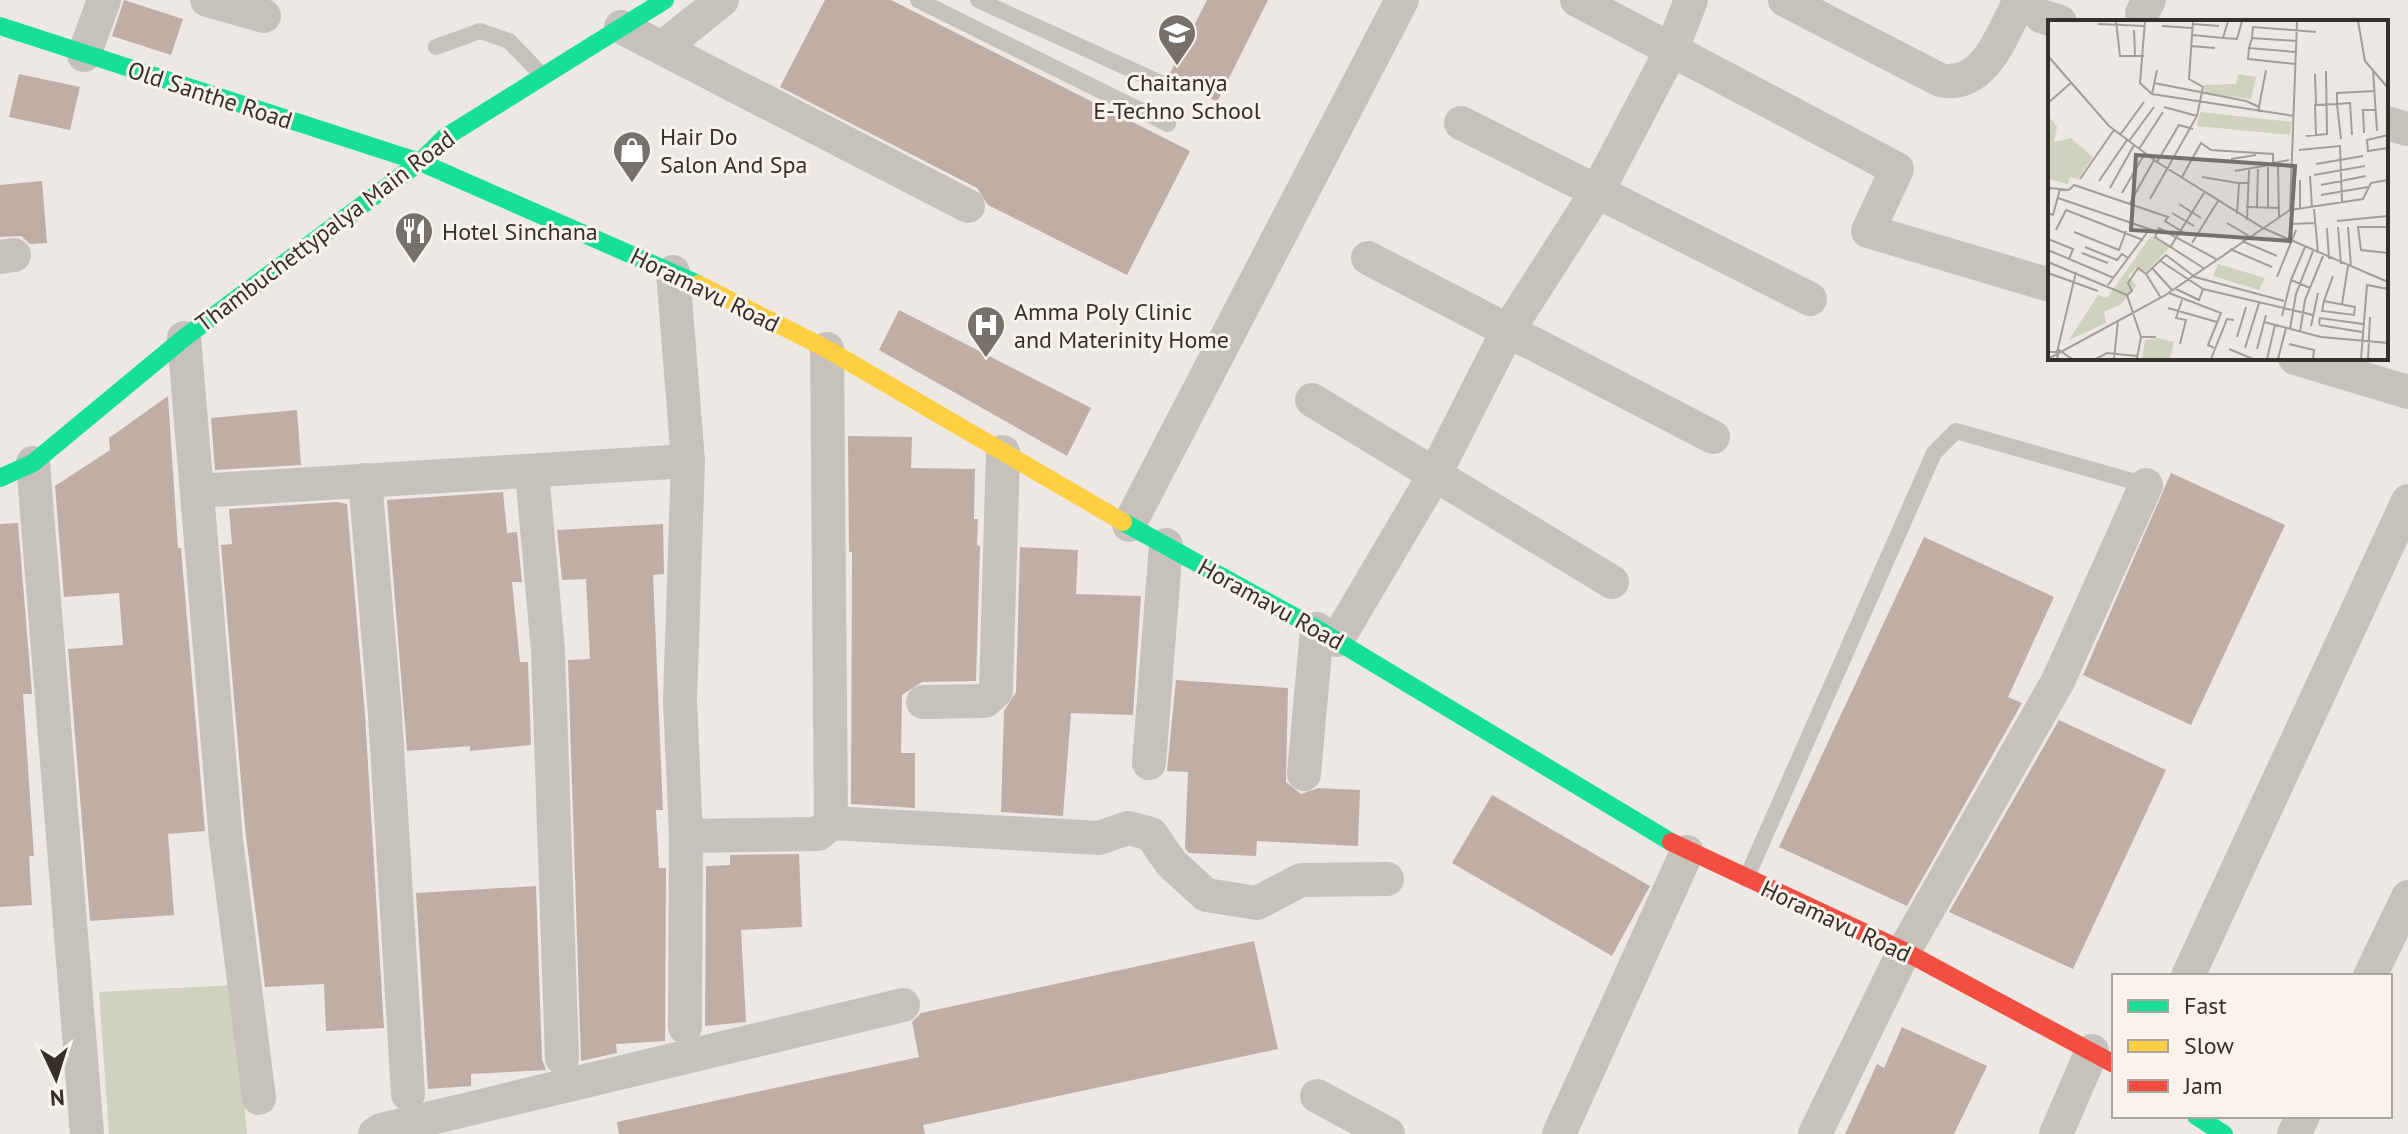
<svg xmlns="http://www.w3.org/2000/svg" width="2408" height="1134" viewBox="0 0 2408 1134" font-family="'PT Sans',sans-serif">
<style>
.green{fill:#ced2be}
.building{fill:#c0aea6}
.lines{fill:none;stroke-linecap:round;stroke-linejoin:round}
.lane{stroke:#c7c1bc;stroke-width:16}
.street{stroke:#c7c1bc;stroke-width:34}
.fast{stroke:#16e098;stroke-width:18}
.slow{stroke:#ffcf43;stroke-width:18}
.jam{stroke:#f24e42;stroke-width:18}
.labels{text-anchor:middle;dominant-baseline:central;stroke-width:6;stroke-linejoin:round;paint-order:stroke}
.poi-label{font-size:24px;fill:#372f2a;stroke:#f9f3ec;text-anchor:start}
.street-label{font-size:24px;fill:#372f2a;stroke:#f9f3ec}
.inset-road{fill:none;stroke:#a49e99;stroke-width:2}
.view{fill:#77706b;fill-opacity:0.15;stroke:#77706b;stroke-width:4}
.inset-edge{fill:none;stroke:#372f2a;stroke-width:4}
</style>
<rect width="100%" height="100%" fill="#ede8e3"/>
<!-- green -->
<polygon class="green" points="234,985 247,1134 109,1134 99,992"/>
<!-- building -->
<g class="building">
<polygon points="124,0 183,19 171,55 112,36"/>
<polygon points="825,0 891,0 1190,151 1127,275 988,205 977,188 780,87"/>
<polygon points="1207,0 1268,0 1217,102 1169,75"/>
<polygon points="19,74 80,87 70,130 9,117"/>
<polygon points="42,181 47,243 30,244 21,236 0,237 0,185"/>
<polygon points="899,310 1091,408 1067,456 879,350"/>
<polygon points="168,396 178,548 181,548 205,831 168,834 174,915 90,921 68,649 123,645 119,593 64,597 55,486 110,450 109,438"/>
<polygon points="297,410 301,465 215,470 211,418"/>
<polygon points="848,436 912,437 911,468 975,469 974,519 978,519 977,545 980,546 976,681 922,682 902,695 901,753 915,753 915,808 851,804 852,552 849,552"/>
<polygon points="2171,473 2285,525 2191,725 2083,675"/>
<polygon points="503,492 507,533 517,532 522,582 512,582 520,662 528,662 531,745 470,751 470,746 407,751 387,500"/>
<polygon points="337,502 347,504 365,715 384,1028 326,1031 324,984 265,987 245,828 221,545 232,544 229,509"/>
<polygon points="18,523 32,694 23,694 34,856 29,856 32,905 0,907 0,524"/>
<polygon points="663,524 664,574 653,575 663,810 656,810 659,868 666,868 665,1041 616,1044 617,1053 581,1061 568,660 590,659 586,579 562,580 557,530"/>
<polygon points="1924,537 2054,597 2008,697 2022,703 1907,906 1779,847"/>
<polygon points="1020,547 1078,550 1076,594 1141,596 1133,715 1071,713 1063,816 1001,812 1004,711 1016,692"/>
<polygon points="1176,680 1288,688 1286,782 1301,794 1318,788 1360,790 1358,846 1257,841 1256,856 1189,853 1185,848 1188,772 1167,771"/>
<polygon points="2059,720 2166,770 2073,969 1949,912"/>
<polygon points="1492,795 1650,886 1612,956 1452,863"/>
<polygon points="799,854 802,927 741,930 746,1022 705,1026 706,866 730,865 730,855"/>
<polygon points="536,886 542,1059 546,1070 471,1074 471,1086 428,1089 416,893"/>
<polygon points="1254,941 1278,1049 923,1125 925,1134 619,1134 617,1122 919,1057 912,1022 921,1013"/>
<polygon points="1902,1027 1987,1066 1954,1134 1845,1134 1877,1064 1884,1068"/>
</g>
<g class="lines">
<!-- lane -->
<g class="lane">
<polyline points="918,0 1168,124"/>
<polyline points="978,0 1163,84"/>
<polyline points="436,47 480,31 509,41 542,75"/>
<polyline points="1746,879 1934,453 1956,431 2146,485"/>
</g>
<!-- street -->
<g class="street">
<polyline points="207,0 264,16"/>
<polyline points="1577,0 1897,169 1868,231 2050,285"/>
<path d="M1785,0L1940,80C1985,90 2003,32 2020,0"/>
<polyline points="2142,13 2149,0"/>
<polyline points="2041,16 2060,22"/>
<polyline points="621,27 968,206"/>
<polyline points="662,48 722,0"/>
<polyline points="84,55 104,0"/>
<polyline points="1461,123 1810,299"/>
<polyline points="2386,123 2408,129"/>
<polyline points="0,257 14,255"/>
<polyline points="1368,258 1713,437"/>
<polyline points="673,272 688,461 680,700 686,836 685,1027"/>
<polyline points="184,338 226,840 259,1098"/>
<polyline points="2295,358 2408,392"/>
<polyline points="1312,400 1612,582"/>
<polyline points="33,463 87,1134"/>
<polyline points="532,473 548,651 562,1058"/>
<polyline points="365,480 385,714 408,1094"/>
<polyline points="197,491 688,461"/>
<polyline points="1129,525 1402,0"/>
<polyline points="1337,640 1435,474 1507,332 1598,190 1672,49 1691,0"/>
<polyline points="923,702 985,701 996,691 1003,452"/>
<polyline points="1149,763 1166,545"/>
<polyline points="1304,774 1317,629"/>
<polyline points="831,823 1099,838 1128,828 1151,834 1171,863 1206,895 1257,903 1301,880 1387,879"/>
<polyline points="686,836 818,834 831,823 827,349"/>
<polyline points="2188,976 2408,501"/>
<polyline points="2370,976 2408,897"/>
<polyline points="1317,1096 1388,1134"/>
<polyline points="375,1134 381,1130 903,1005"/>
<polyline points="1559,1134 1687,852"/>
<polyline points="1815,1134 1904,951 2058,681 2146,485"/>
<polyline points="2056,1134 2092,1051"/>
<polyline points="2294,1134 2303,1116"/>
</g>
<!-- fast -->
<g class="fast">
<polyline points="0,26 420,162 698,284"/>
<polyline points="0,478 33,463 184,338 420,162 444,138 665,0"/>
<polyline points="1123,522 1317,629 1671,842"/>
<polyline points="2196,1116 2224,1134"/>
</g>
<!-- slow -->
<polyline class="slow" points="698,284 827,349 1123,522"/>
<!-- jam -->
<polyline class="jam" points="1671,842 1904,951 2114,1064"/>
</g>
<!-- icons -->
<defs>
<g id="school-pin" transform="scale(2)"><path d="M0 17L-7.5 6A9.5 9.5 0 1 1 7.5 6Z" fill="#77706b" stroke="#f9f3ec"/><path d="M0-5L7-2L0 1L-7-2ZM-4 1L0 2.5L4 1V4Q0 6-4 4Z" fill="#fff"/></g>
<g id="shop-pin" transform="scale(2)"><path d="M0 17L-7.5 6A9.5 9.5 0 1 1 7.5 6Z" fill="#77706b" stroke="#f9f3ec"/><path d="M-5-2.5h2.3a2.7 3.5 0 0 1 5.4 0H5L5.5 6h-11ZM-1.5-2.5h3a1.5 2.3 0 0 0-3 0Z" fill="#fff"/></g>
<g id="restaurant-pin" transform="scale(2)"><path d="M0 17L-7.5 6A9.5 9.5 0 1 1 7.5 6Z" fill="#77706b" stroke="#f9f3ec"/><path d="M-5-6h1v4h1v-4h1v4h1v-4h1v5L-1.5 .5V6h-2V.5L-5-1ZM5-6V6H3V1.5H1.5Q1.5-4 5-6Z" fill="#fff"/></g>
<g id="hospital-pin" transform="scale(2)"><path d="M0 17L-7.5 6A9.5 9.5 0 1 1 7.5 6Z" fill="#77706b" stroke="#f9f3ec"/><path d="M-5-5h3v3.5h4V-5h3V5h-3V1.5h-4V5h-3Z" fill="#fff"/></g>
</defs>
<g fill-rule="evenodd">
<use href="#school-pin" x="1177" y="33"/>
<use href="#shop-pin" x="632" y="150"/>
<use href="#restaurant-pin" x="414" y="231"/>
<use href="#hospital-pin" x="986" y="325"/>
</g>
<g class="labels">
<!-- poi labels -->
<g class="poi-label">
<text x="1177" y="82" text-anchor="middle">Chaitanya<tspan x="1177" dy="28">E-Techno School</tspan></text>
<text x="660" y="136">Hair Do<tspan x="660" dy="28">Salon And Spa</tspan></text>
<text x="442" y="231">Hotel Sinchana</text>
<text x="1014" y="311">Amma Poly Clinic<tspan x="1014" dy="28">and Materinity Home</tspan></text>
</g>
<!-- street labels -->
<g class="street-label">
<text transform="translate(210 95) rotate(18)">Old Santhe Road</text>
<text transform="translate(325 231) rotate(-37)">Thambuchettypalya Main Road</text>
<text transform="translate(705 290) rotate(26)">Horamavu Road</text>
<text transform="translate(1271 604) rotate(29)">Horamavu Road</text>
<text transform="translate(1836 921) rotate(25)">Horamavu Road</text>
</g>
</g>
<!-- overview -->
<g transform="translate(2048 20)">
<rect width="340" height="340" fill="#ede8e3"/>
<path d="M190,54L208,57L203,79L157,73L156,65L188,64ZM152,92L244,102L242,115L149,106ZM0,95L9,107L6,122L23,118L45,137L30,159L22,157L20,164L0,159ZM103,216L122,227L98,252L88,247L80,257L89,265L73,284L56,292L58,303L21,320L50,275L59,278ZM170,244L217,258L211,270L165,256ZM110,318L126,322L122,339H94L97,320Z" fill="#ced2be"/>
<path class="inset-road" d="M68,1L72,36H96M97,1L92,63L104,74L246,96M310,1L317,41L340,68M50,4L97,6M144,4L171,6M114,6L144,8M86,10L87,36M144,15L175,18L180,1M175,18L189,19L194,1M204,18L205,7L268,12M143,26L167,28M201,28L204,18L248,21M0,36L61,106L109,142L215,208L340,262M247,44L200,39L201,28L248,32M325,50L329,111M267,54L268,84M106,63L198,81L211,87V92M104,74L109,50M0,83L24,62M116,87L149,96M211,87L218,50M316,113L315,90H327M72,115L96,82M268,115L267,85L289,84V73L326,71M340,115L319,120L320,131L340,128M258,116L279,114L278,51M293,119L289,84L302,83L304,115M81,121L106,87M91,129L115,92M251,130L292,126L294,182M183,139L208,135M109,142L131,105L145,109M268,144L315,136M220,147V188M230,147L231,197M187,151L221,145M266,155L317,146M262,156L264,187M134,157L153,123L163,130L225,134V143L241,140M154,157L190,163M32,159L66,110M252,160V189M51,161L79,120M273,165L318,156M62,168L86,125M0,173L2,168L21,170L26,165L120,197L117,201L138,214M74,173L97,133M273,175L320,167M10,178L107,211M102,179L149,96L155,67L141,59L145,1M82,183L106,140M131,184L153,198M198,187L231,188M209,187L210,149M266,189L270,233M242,190L249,1M0,193L5,195L12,169M124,193L146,206M189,194L191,163H200M199,200L201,150M289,201L340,196M179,203L201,216M242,204L268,203M290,207L293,244M300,207L303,247M340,207H310L313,230L340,233M279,208L281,239M8,210L18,190L95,220M26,212L71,230L78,211M0,219L25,229L21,239M194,221L229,236M144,223L170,181M123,226L156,173M37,227L69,240L74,234L80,238M257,227L243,260L262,268M182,229L224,247M0,230L66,258M34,233L60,243M111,240L155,269L265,295M0,242L79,275L93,317M104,248L124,270M157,249L107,217L111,208L168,239M0,253L50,271M98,254L113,278M229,257L248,210M60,265L101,210M128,269L151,280L155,269M121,273L173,293L160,325L166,328M79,275L84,271L80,263L90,248L98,254L118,235L147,257L236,281M276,281L307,287L306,295L274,291L276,281L285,256M294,284L300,246M120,288L169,302M234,296L243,260M216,302L273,317L340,323M271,304L272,298L315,304M271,305L314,312M263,306L270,273M242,309L248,274L265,231M252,312L257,280L275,236M189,317L198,287M132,324L138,300L128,298L134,280M241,324L266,330L265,339M197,328L211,283M181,329L205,339M209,329L218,295M0,332H9L28,252M89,338L93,317H108M0,339L116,276L242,190L315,179L323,163L340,160M9,339L11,330L24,339M48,339L59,333L89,336M66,339L70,301M163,339L179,299L186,300M219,339L227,305M230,339L238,308M313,339L319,265L340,269V264M320,339L322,297"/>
<path class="view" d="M88,135L247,146L242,221L83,210Z"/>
<rect width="340" height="340" class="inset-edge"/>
</g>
<!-- legend -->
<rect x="2112" y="974" width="280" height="144" fill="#f9f3ec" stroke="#aba59e" stroke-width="2"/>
<rect x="2128" y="1000" width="40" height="12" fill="#16e098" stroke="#aba59e" stroke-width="2"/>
<text x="2184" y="1014" font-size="24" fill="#372f2a">Fast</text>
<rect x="2128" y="1040" width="40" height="12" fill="#ffcf43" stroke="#aba59e" stroke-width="2"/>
<text x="2184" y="1054" font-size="24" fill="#372f2a">Slow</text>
<rect x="2128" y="1080" width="40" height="12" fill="#f24e42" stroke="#aba59e" stroke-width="2"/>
<text x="2184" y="1094" font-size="24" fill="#372f2a">Jam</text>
<!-- north arrow -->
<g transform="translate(56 1078) rotate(176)" stroke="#f9f3ec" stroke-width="6" paint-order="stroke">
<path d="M0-6L14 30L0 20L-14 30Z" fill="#372f2a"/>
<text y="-12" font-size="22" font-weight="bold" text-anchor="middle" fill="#372f2a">N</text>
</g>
</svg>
